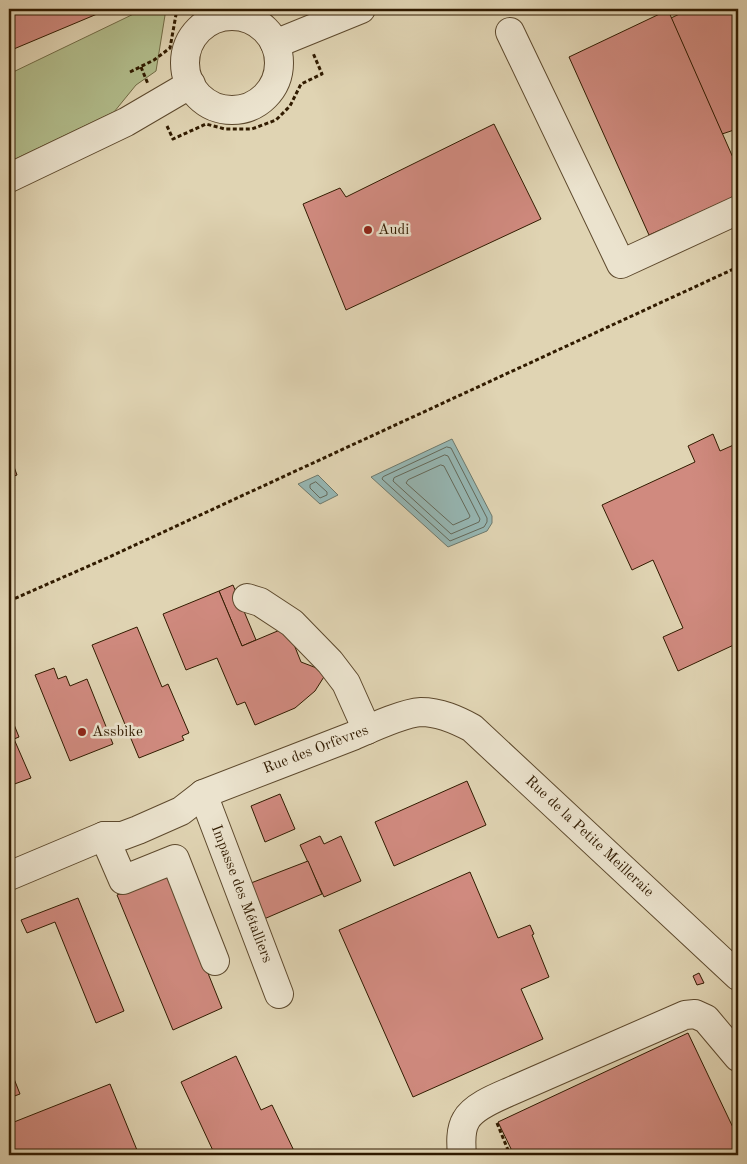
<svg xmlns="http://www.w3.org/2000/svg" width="747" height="1164" viewBox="0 0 747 1164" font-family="'Old Standard TT',serif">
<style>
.green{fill:#b2bd8c;stroke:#726c46}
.water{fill:#96b7b4;stroke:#6e796c}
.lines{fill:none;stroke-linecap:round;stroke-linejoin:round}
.shore{stroke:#64695a;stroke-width:1}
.building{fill:#d08a7f;stroke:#311b00}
.minor-casing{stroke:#5d492d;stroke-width:30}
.path{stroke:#311b00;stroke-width:3;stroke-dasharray:4 2.5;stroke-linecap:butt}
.minor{stroke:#ebe3ce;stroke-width:28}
.poi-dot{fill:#8f2418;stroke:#ebe3ce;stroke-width:2}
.labels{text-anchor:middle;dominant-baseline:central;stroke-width:5;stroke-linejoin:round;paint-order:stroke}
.poi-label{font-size:15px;fill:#311b00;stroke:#ebe3ce;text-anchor:start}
.street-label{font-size:15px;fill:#311b00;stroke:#ebe3ce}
</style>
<rect width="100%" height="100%" fill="#e0d4b3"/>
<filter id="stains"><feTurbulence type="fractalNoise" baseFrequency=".004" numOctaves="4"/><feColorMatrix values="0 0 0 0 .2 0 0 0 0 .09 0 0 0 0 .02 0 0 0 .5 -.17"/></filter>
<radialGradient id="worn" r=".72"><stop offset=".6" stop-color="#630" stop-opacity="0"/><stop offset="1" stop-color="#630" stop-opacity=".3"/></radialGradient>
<!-- green -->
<polygon class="green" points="144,9 166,9 156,71 136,85 114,112 9,162 9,74"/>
<!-- water -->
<g class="water">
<polygon points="452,439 492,516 492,523 487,531 448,547 371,477"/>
<polygon points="318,475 338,495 320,504 298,484"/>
</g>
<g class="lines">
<!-- shore -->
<g class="shore">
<polygon points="447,447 451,448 487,518 487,522 484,527 450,541 382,479 383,477"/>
<polygon points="445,455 448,456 480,519 479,522 451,534 393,481 394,478"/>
<polygon points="441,465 444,466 470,516 469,518 453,525 406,483 408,480"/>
<polygon points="316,482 327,492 327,495 320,498 310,488 310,485"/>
</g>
</g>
<!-- building -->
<g class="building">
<polygon points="9,9 109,9 9,51"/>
<polygon points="690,9 738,9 738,143 734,130 722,134 671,18"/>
<polygon points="668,10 738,169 738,195 649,235 569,57"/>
<polygon points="494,124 541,219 346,310 303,204 340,188 346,197"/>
<polygon points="713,434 720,451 738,443 738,643 678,671 663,637 683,628 653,560 632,570 602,505 695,462 688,446"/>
<polygon points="9,453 17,475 9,478"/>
<polygon points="233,585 256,640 242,646 219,591"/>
<polygon points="219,591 242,646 287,627 301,662 327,672 315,691 295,708 255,725 245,702 237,705 217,658 186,670 163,614"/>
<polygon points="137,627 162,687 168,684 189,733 182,736 184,740 139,758 92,645"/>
<polygon points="54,668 58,679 66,676 70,686 87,679 113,744 70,761 35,675"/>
<polygon points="9,712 19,737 9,741"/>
<polygon points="14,739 31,778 9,786 9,741"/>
<polygon points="467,781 486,825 394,866 375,822"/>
<polygon points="280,794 295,829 265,842 251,806"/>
<polygon points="320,836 324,844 341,836 361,881 324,897 300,845"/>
<polygon points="308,861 322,894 264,919 251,883"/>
<polygon points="470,872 498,938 530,925 534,934 532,935 549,977 521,989 543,1039 413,1097 339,930"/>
<polygon points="168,874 222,1008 173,1030 117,895"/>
<polygon points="78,898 124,1011 96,1023 55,922 27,933 21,920"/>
<polygon points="699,973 704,983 697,985 693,976"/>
<polygon points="688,1033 738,1138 738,1155 514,1155 498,1122"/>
<polygon points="236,1056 261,1110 272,1105 296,1155 215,1155 181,1082"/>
<polygon points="9,1066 20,1094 9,1098"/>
<polygon points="110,1084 139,1155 9,1155 9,1124"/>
</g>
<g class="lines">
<!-- minor casing -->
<g class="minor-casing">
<g id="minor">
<circle cx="232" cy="63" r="47"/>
<polyline points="510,32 621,264 738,210"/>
<polyline points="275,44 361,9"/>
<polyline points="9,178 126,122 191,84"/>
<polyline points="247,598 260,602 292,623 330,662 346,683 367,730"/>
<polyline points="203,794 279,994"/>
<polyline points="104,836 123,880 175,859 215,961"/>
<path d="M9,876L104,836H122L138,830L181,811L203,794C253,775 303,755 353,736C371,728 403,713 421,712C440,712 457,720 472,728L738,976"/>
<path d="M462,1155C461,1144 460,1130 466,1120C473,1107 495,1098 509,1092L685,1015L695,1014L706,1019L738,1057"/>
</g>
</g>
<!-- path -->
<g class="path">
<polyline points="254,9 260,14 271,9"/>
<polyline points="141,67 148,84"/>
<polyline points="130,72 154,60 170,48 177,9"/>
<polyline points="167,126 173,139 206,124 225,129 252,129 276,120 290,106 301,84 322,74 313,53"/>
<polyline points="9,601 107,558 738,267"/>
<polyline points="497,1123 510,1155"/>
</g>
<!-- minor -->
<use href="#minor" class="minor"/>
</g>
<!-- markers -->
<g class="poi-dot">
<circle cx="368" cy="230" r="5"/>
<circle cx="82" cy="732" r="5"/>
</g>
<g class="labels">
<!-- poi labels -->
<g class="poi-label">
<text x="378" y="230">Audi</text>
<text x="92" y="732">Assbike</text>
</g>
<!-- street labels -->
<g class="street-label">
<text transform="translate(316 750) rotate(-21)">Rue des Orfèvres</text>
<text transform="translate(589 837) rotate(43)">Rue de la Petite Meilleraie</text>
<text transform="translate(241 894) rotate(69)">Impasse des Métalliers</text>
</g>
</g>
<!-- margin -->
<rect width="747" height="1164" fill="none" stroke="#e0d4b3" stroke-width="30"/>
<rect x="10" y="10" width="727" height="1144" fill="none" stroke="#311b00" stroke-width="2.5"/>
<rect x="15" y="15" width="717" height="1134" fill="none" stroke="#311b00"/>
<rect width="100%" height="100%" filter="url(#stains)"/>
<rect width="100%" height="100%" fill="url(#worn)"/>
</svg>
